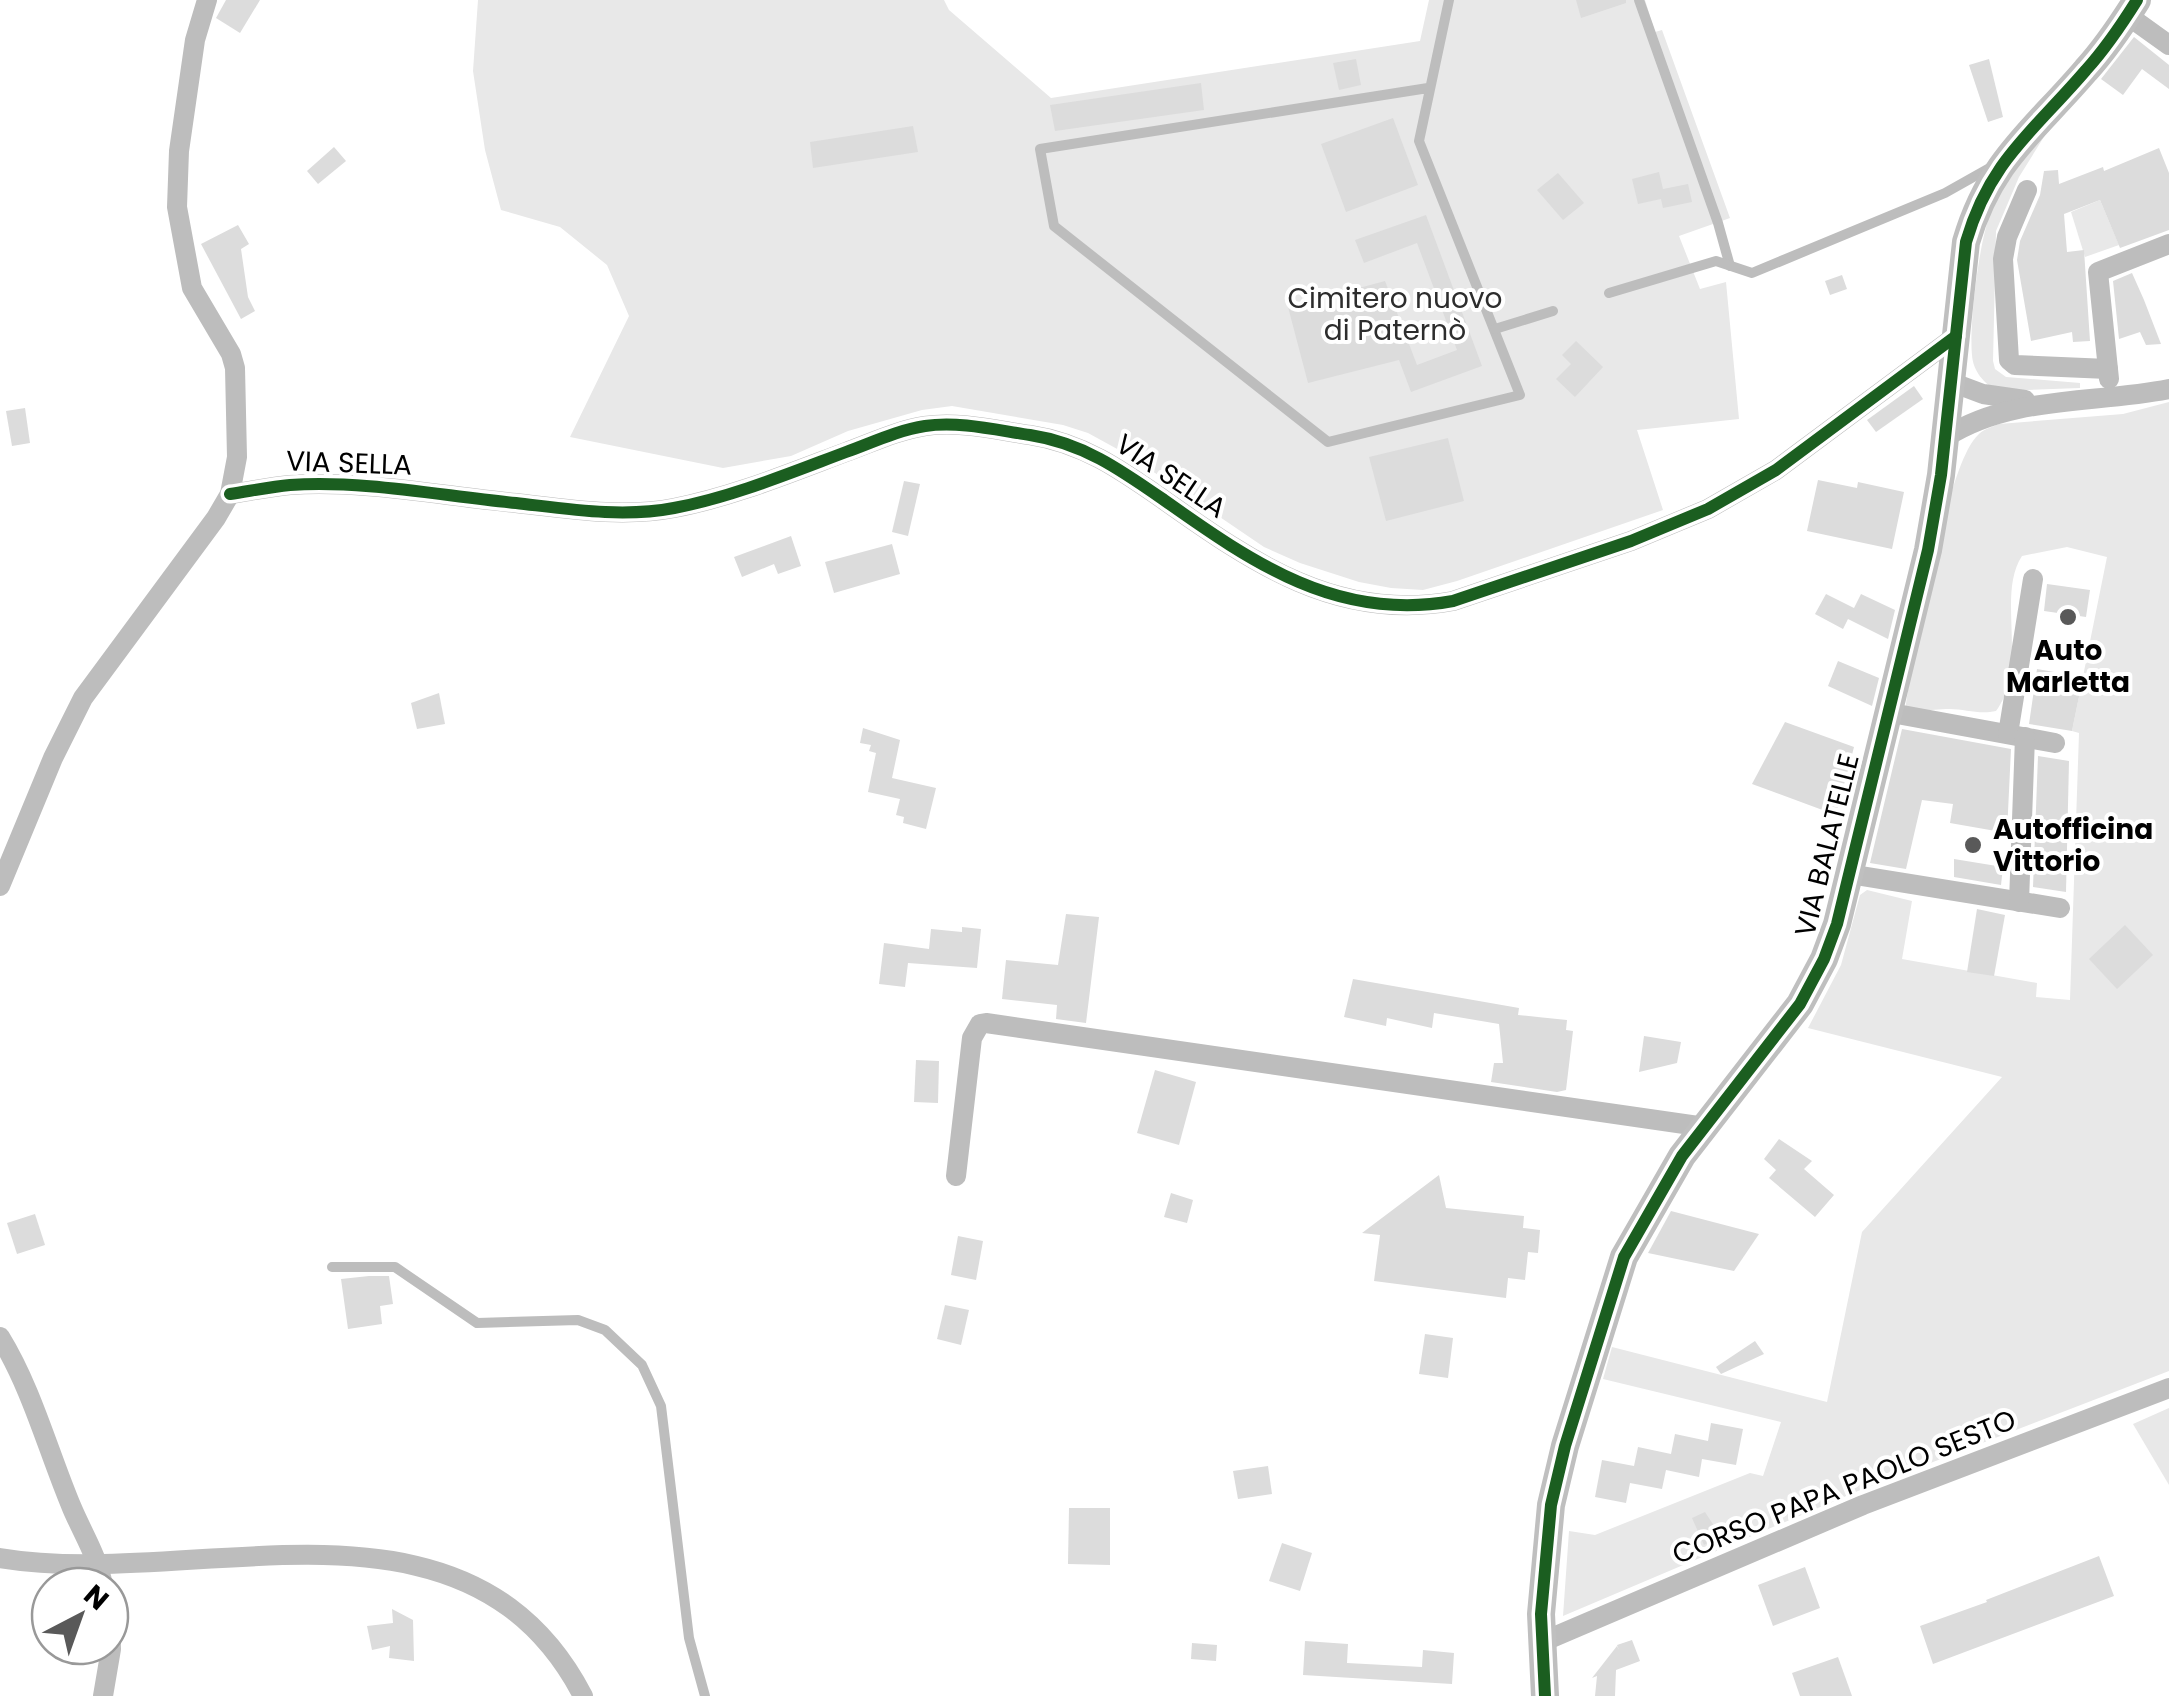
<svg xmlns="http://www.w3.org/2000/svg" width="2169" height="1696" viewBox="0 0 2169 1696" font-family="Poppins,sans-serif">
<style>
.green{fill:#e8e8e8}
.building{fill:#dcdcdc}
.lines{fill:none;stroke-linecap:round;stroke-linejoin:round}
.lane{stroke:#bdbdbd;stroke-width:10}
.street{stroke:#bdbdbd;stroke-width:20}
.secondary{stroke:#bfbfbf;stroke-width:28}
.cycleway-casing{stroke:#fff;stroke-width:19}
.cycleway{stroke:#1b5e20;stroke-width:12}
.poi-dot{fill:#595959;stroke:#fff;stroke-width:4}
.labels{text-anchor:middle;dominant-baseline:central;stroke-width:8;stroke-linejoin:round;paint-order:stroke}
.park-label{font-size:28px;fill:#2d2d2d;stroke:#fff}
.street-label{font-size:28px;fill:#000;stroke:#fff}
.poi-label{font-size:28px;font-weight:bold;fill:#000;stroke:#fff}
</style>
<rect width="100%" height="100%" fill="#fff"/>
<!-- green -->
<g class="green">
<polygon points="478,0 944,0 949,10 1051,98 1420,41 1429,0 1645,0 1655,32 1662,30 1730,218 1679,236 1700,289 1726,282 1739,419 1637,430 1663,510 1457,581 1423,590 1391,588 1359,582 1300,563 1264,547 1130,456 1088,433 1063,425 952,406 922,410 848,431 791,456 723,468 570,437 629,316 607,265 560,227 501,210 485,150 473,71"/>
<path d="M2047,132L2019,177L1996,231L1993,361L1995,369L2006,377L2080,383V388L1998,391C1984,384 1973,371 1972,355C1969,326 1979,242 1990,215C2003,183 2024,158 2047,132Z"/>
<polygon points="2100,200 2119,245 2085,257 2071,212"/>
<path d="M2169,402V1371L1858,1491L1563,1616L1569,1531L1595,1535L1750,1473L1763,1476L1781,1422L1603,1379L1612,1347L1827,1402L1862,1232L2002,1077L1808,1028L1841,965L1860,895L1867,890L1912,901L1902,959L2037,983L2036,997L2070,1000L2079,733L2072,731L2107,557L2067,547L2022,556C1996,595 2029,666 1996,711C1978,715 1963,708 1946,709C1931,710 1920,711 1905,710L1908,690C1918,641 1947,464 1978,435C1983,429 1992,427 1999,424L2123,414Z"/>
<polygon points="2169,1408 2169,1485 2133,1424"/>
</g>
<!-- building -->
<g class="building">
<polygon points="226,0 260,0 240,33 216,18"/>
<polygon points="1576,0 1626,0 1626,3 1581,18"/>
<polygon points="2134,37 2169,65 2169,89 2142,69 2123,95 2101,79"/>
<polygon points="1356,59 1361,85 1339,90 1333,63"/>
<polygon points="1989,59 2003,117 1988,122 1969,65"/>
<polygon points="1201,83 1204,110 1055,131 1050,105"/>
<polygon points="1393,118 1418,185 1346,212 1321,144"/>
<polygon points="913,126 918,152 813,168 810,142"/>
<polygon points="334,147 346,161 318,184 307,171"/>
<polygon points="2159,148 2169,173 2169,230 2120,248 2100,200 2064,214 2067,252 2084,250 2090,341 2073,342 2072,332 2031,341 2017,260 2020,241 2040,195 2044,171 2058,170 2059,184 2103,167 2104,171"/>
<polygon points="1659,172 1663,189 1688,184 1692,202 1663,208 1661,199 1638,204 1632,179"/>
<polygon points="1558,173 1584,203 1563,220 1537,190"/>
<polygon points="1426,215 1482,366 1411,392 1399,360 1308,383 1288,307 1385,281 1417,365 1457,350 1417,243 1364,263 1355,240"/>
<polygon points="238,225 249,244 241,249 248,297 255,311 241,319 201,244"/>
<polygon points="2132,273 2144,300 2161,344 2146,345 2140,332 2119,339 2113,281"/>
<polygon points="1842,275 1847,289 1830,295 1825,281"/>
<polygon points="1576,341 1603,367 1575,397 1556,379 1571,364 1562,355"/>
<polygon points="1914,386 1923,399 1876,432 1867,420"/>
<polygon points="25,408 30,443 12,446 6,411"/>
<polygon points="1448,438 1464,501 1386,521 1369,457"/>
<polygon points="1818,480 1857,488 1858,482 1904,492 1892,549 1807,531"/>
<polygon points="904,481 920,484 908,536 892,532"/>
<polygon points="791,536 801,566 778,574 774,564 742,577 734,557"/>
<polygon points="892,544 900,574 834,593 825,562"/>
<polygon points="2047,584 2090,590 2086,617 2044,611"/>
<polygon points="1826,594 1854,608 1861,594 1895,610 1888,639 1848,619 1843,629 1815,614"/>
<polygon points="1838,661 1879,678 1872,706 1828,686"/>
<polygon points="2037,669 2083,677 2072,731 2029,724"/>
<polygon points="439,693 445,724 417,729 411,703"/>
<polygon points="1785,722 1854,747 1836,815 1752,784"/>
<polygon points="863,728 900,740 892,778 936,788 926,829 903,823 904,817 896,815 900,799 868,792 876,753 869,751 871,745 860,743"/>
<polygon points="1902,729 2011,749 2007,833 1950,823 1953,804 1922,800 1906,869 1870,863"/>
<polygon points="2038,756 2069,761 2066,892 2033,887"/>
<polygon points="1954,859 2003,867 2001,885 1954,877"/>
<polygon points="1977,909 2005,915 1994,976 1967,972"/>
<polygon points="1066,914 1099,917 1086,1023 1056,1019 1057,1005 1002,999 1006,960 1058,965"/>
<polygon points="2125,925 2153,955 2117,989 2089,959"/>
<polygon points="962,927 981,929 977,968 908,963 905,987 879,984 884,943 929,949 931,929 962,932"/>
<polygon points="1353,979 1519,1008 1518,1015 1567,1020 1566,1030 1573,1031 1566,1090 1557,1092 1491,1082 1494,1063 1503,1063 1499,1024 1434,1013 1432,1028 1387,1018 1386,1026 1344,1017"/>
<polygon points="1644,1036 1681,1042 1677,1063 1639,1072"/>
<polygon points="916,1060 939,1061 938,1103 914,1102"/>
<polygon points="1155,1070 1196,1082 1179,1145 1137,1133"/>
<polygon points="1779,1139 1812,1161 1804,1169 1834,1195 1815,1217 1769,1178 1776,1170 1764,1159"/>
<polygon points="1439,1175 1446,1208 1524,1216 1523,1228 1540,1230 1538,1253 1528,1252 1525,1280 1508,1278 1506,1298 1374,1281 1380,1235 1362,1233"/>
<polygon points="1171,1193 1193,1200 1187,1223 1164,1217"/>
<polygon points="1671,1211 1759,1234 1734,1271 1648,1253"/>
<polygon points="35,1214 45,1245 17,1254 7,1223"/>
<polygon points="958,1236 983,1241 976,1280 951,1275"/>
<polygon points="369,1276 389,1276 393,1304 380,1306 382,1324 348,1329 341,1279"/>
<polygon points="945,1305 969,1310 961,1345 937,1339"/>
<polygon points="1425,1334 1453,1338 1448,1378 1419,1374"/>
<polygon points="1755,1341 1764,1354 1721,1374 1716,1367"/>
<polygon points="1711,1423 1743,1429 1736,1465 1702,1459 1699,1477 1666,1470 1662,1489 1630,1483 1626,1503 1595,1497 1602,1460 1634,1466 1638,1447 1671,1454 1675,1434 1708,1441"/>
<polygon points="1268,1466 1272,1494 1238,1499 1233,1471"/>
<polygon points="1069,1508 1110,1508 1110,1565 1068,1564"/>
<polygon points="1705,1512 1720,1535 1704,1545 1692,1518"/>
<polygon points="1282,1543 1312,1553 1300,1591 1269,1581"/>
<polygon points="2099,1556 2114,1596 1933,1664 1920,1626 1987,1602 1986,1600"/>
<polygon points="1805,1567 1820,1608 1773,1626 1758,1585"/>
<polygon points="392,1609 413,1620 414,1661 389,1658 390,1646 372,1650 367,1626 393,1623"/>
<polygon points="1632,1640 1640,1661 1616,1670 1615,1696 1595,1696 1597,1676 1592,1678 1617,1646 1619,1650 1617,1645"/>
<polygon points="1305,1641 1348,1644 1347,1663 1422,1667 1423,1650 1454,1653 1452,1684 1303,1675"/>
<polygon points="1192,1643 1217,1645 1216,1661 1191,1659"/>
<polygon points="1838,1657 1852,1696 1800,1696 1792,1673"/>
</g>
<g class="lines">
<!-- lane -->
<g class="lane">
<polyline points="1639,0 1718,223 1730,266"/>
<polyline points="1428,88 1040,149 1054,226 1328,442 1520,395 1419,141 1449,0"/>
<polyline points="1609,293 1716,261 1752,273 1945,193 1993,166"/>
<polyline points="1495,329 1553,311"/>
<polyline points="332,1267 395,1267 477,1323 578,1320 605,1330 642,1365 661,1406 689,1638 705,1696"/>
</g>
<!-- street -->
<g class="street">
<polyline points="2127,15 2169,45"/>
<polyline points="2027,190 2007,237 2003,259 2009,360 2015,365 2108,369"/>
<polyline points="2109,379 2098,272 2169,244"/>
<polyline points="1951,382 1983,394 2025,400"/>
<path d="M1946,437C2012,395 2094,404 2169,389"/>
<path d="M230,494C250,491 270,487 290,485C364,480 442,496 516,503C568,509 622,518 674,508C732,497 790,473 846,452C871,443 898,430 925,426C959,421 996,430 1030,435C1083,443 1121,470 1164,500C1253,563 1338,622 1453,601L1631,541L1708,509L1776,470L1956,336"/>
<polyline points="1886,712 2055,743"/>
<polyline points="2008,734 2033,579"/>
<polyline points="1849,874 2060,908"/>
<polyline points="0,886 53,758 83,698 216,518 230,494 237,457 235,368 231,354 192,288 177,207 179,151 195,40 207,0"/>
<polyline points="2019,902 2025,737"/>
<polyline points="956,1176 972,1038 980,1024 986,1023 1705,1127"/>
<path d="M0,1337C32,1389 48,1451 72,1508C83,1534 98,1557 103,1586"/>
<path d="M0,1558C196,1591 466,1471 583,1696"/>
<polyline points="1542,1642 1863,1505 2169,1388"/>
<polyline points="103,1696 111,1649 110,1620"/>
</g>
<!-- secondary -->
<path class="secondary" d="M1545,1696L1541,1614L1551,1505L1565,1446L1624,1257L1682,1156L1800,1004L1824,959L1837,924L1928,550L1941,475L1966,242C1990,160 2033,132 2086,70C2105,49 2122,24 2137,0"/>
<!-- cycleway casing -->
<g class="cycleway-casing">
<g id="cycleway">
<path d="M230,494C250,491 270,487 290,485C364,480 442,496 516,503C568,509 622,518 674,508C732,497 790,473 846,452C871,443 898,430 925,426C959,421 996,430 1030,435C1083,443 1121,470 1164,500C1253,563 1338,622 1453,601L1631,541L1708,509L1776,470L1956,336"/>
<path d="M1545,1696L1541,1614L1551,1505L1565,1446L1624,1257L1682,1156L1800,1004L1824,959L1837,924L1928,550L1941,475L1966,242C1990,160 2033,132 2086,70C2105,49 2122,24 2137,0"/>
</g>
</g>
<!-- cycleway -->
<use href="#cycleway" class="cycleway"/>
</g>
<!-- markers -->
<g class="poi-dot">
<circle cx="2068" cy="617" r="10"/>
<circle cx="1973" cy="845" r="10"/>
</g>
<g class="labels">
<!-- park labels -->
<g class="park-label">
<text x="1395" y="298">Cimitero nuovo<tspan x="1395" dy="32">di Paternò</tspan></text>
</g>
<!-- street labels -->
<g class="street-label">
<text transform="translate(349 463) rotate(2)">VIA SELLA</text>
<text transform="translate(1171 476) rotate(34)">VIA SELLA</text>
<text transform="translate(1827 845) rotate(-76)">VIA BALATELLE</text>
<text transform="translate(1844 1487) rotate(-22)">CORSO PAPA PAOLO SESTO</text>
</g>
<!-- poi labels -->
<g class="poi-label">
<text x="2068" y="650">Auto<tspan x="2068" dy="32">Marletta</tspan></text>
<text x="1993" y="829" text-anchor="start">Autofficina<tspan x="1993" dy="32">Vittorio</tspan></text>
</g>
</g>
<!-- north arrow -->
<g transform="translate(80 1616) rotate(41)"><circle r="48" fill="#ffffff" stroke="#999999" stroke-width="2.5"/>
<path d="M0-8L18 38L0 25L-18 38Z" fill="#595959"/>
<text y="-15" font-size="28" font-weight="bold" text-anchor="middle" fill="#000000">N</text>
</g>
</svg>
